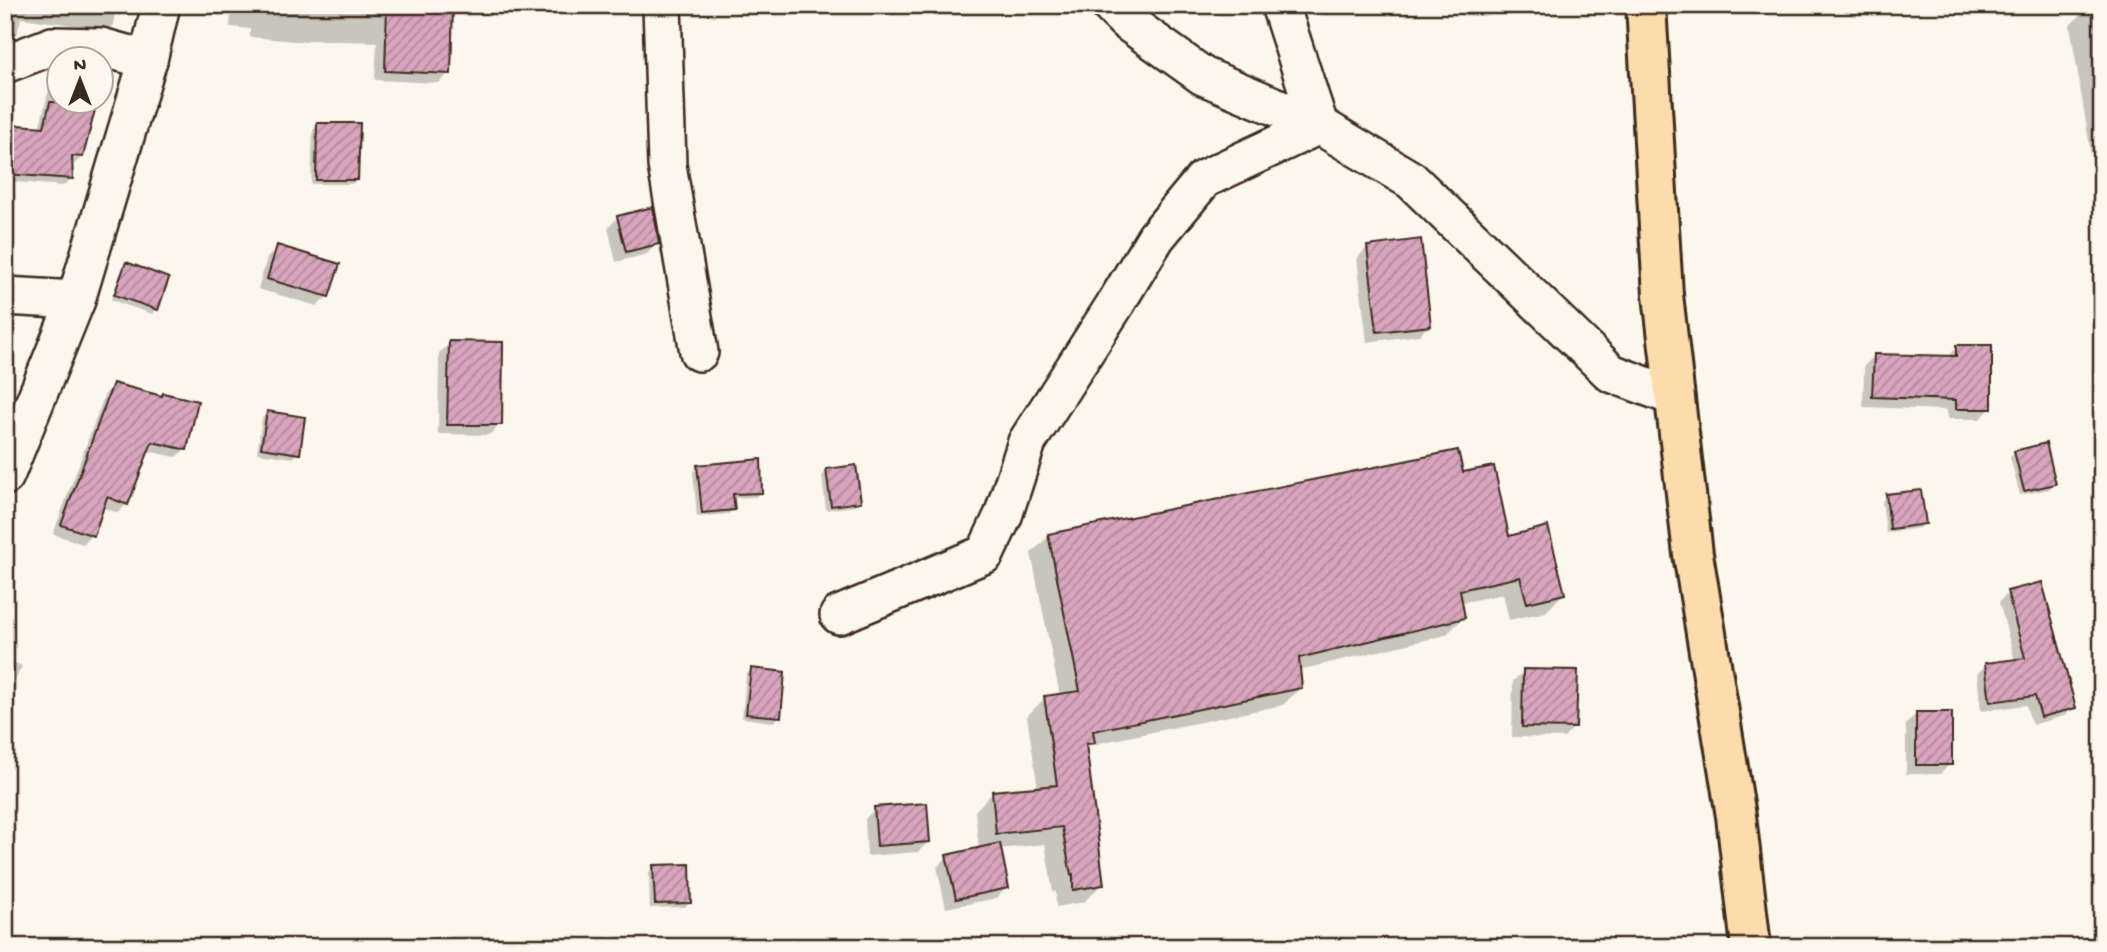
<svg xmlns="http://www.w3.org/2000/svg" width="2107" height="952" viewBox="0 0 2107 952" font-family="'Gochi Hand',sans-serif">
<style>
.shadow{fill:#0003}
.building{fill:url(#building-hatch);stroke:#3b2a1e;stroke-width:2}
.lines{fill:none;stroke-linecap:round;stroke-linejoin:round}
.minor-casing{stroke:#3b2a1e;stroke-width:42}
.primary-casing{stroke:#3b2a1e;stroke-width:44}
.minor{stroke:#fbf7ec;stroke-width:37}
.primary{stroke:#fcdcac;stroke-width:38}
</style>
<defs>
<pattern id="building-hatch" width="6" height="6" patternUnits="userSpaceOnUse" patternTransform="scale(1.75)"><rect width="6" height="6" fill="#d9a4bd"/><path d="M-1 1l2-2M0 6l6-6M5 7l2-2" fill="none" stroke="#b18699"/></pattern>
</defs>
<rect width="100%" height="100%" fill="#fbf7ec"/>
<filter id="ink" filterUnits="userSpaceOnUse"><feTurbulence type="fractalNoise" baseFrequency=".0143" numOctaves="2"/><feDisplacementMap in="SourceGraphic" scale="14" xChannelSelector="R" yChannelSelector="G"/><feConvolveMatrix kernelMatrix="1 2 1 2 8 2 1 2 1" color-interpolation-filters="sRGB"/></filter>
<g filter="url(#ink)">
<!-- shadow -->
<g class="shadow">
<polygon points="5,5 116,5 113,26 108,30 21,18 17,35 5,43"/>
<polygon points="231,5 452,5 449,73 439,83 375,80 377,42 308,40 306,42 250,37 250,29 230,27"/>
<polygon points="2102,8 2102,164 2093,166 2070,25 2086,10"/>
<polygon points="56,81 60,82 60,102 95,102 82,157 74,164 70,164 71,179 63,186 5,181 5,126 39,129 49,89"/>
<polygon points="318,125 357,180 352,184 311,184 313,130"/>
<polygon points="618,217 657,243 647,254 616,262 608,228"/>
<polygon points="278,247 328,296 317,306 258,289 267,258"/>
<polygon points="1367,248 1430,325 1419,335 1367,342 1357,258"/>
<polygon points="126,264 157,309 152,314 111,300 122,269"/>
<polygon points="450,343 500,425 489,435 438,434 439,353"/>
<polygon points="1957,347 1991,408 1980,419 1947,419 1947,410 1863,407 1864,366 1874,356 1946,358"/>
<polygon points="114,385 185,449 176,457 147,451 127,504 118,513 102,507 92,535 83,544 53,534 105,394"/>
<polygon points="267,413 298,453 293,458 257,453 262,418"/>
<polygon points="2015,452 2054,484 2049,489 2020,495 2010,457"/>
<polygon points="698,467 760,492 756,497 732,498 733,509 728,514 697,517 693,472"/>
<polygon points="827,471 859,501 854,506 826,510 822,476"/>
<polygon points="1462,475 1507,538 1563,594 1546,612 1509,620 1503,594 1460,603 1463,618 1446,635 1299,670 1301,687 1283,705 1090,745 1085,750 1102,884 1084,902 1056,907 1056,891 1053,892 1045,844 999,849 1007,887 997,898 946,908 937,867 947,857 979,850 975,811 992,793 1038,789 1027,716 1045,698 1060,696 1031,553 1049,536"/>
<polygon points="1887,496 1924,524 1919,528 1886,533 1882,501"/>
<polygon points="2008,593 2074,707 2064,716 2032,725 2026,705 1981,711 1977,674 1986,665 2015,661 1999,602"/>
<polygon points="5,658 22,666 5,702"/>
<polygon points="751,670 779,717 774,722 742,718 746,675"/>
<polygon points="1524,671 1574,727 1564,738 1512,737 1513,681"/>
<polygon points="1917,713 1950,764 1940,774 1906,774 1906,724"/>
<polygon points="875,809 929,841 918,852 867,856 865,819"/>
<polygon points="654,867 689,902 685,907 650,908 649,872"/>
<polygon points="926,938 929,947 891,947"/>
</g>
<!-- building -->
<g class="building">
<polygon points="387,5 453,5 451,74 385,71"/>
<polygon points="50,102 97,102 83,157 72,156 73,179 5,174 5,124 44,127"/>
<polygon points="317,123 360,123 358,180 316,180"/>
<polygon points="653,207 659,244 626,252 617,216"/>
<polygon points="1421,239 1431,326 1377,332 1367,246"/>
<polygon points="277,245 340,264 329,297 267,279"/>
<polygon points="126,262 169,278 158,310 114,295"/>
<polygon points="449,341 503,342 502,425 447,425"/>
<polygon points="1956,345 1992,345 1992,409 1956,409 1956,400 1872,397 1874,354 1956,356"/>
<polygon points="113,383 162,396 163,393 198,401 187,450 152,442 128,505 107,497 94,536 61,525"/>
<polygon points="267,411 305,417 300,454 261,448"/>
<polygon points="2046,443 2056,484 2024,491 2014,451"/>
<polygon points="1458,450 1463,472 1494,466 1509,536 1548,526 1565,594 1527,603 1520,577 1460,590 1465,618 1299,658 1302,688 1093,731 1095,743 1086,744 1104,885 1073,890 1073,874 1071,875 1062,827 996,834 992,791 1057,785 1044,696 1080,691 1048,534"/>
<polygon points="761,459 762,493 733,494 735,510 702,513 697,465"/>
<polygon points="856,465 861,502 831,506 826,469"/>
<polygon points="1921,490 1926,524 1890,529 1886,494"/>
<polygon points="2042,582 2076,708 2041,717 2035,696 1990,702 1985,663 2025,658 2007,591"/>
<polygon points="751,668 785,672 781,717 746,714"/>
<polygon points="1523,669 1578,670 1576,728 1522,727"/>
<rect x="1916" y="712" width="36" height="53"/>
<polygon points="927,803 930,842 877,846 874,807"/>
<polygon points="1000,843 1009,888 956,899 946,855"/>
<polygon points="690,864 691,903 655,904 653,865"/>
</g>
<g class="lines">
<!-- minor casing -->
<g class="minor-casing">
<g id="minor">
<polyline points="662,5 667,165 699,352"/>
<polyline points="1110,5 1126,21 1203,76 1319,125 1411,180 1611,373 1675,397"/>
<polyline points="5,64 52,46 101,47 148,60"/>
<polyline points="5,296 76,300"/>
<polyline points="5,476 76,300 148,60 161,5"/>
<polyline points="839,615 985,554 1003,516 1027,442 1116,303 1156,237 1204,179 1319,125 1280,5"/>
</g>
</g>
<!-- primary casing -->
<g class="primary-casing">
<polyline id="primary" points="1646,5 1663,295 1693,554 1736,816 1751,947"/>
</g>
<!-- minor -->
<use href="#minor" class="minor"/>
<!-- primary -->
<use href="#primary" class="primary"/>
</g>
</g>
<!-- margin -->
<rect width="2107" height="952" fill="none" stroke="#fbf7ec" stroke-width="28"/>
<rect x="14" y="14" width="2079" height="924" fill="none" stroke="#3b2a1e" stroke-width="2.5" filter="url(#ink)"/>
<!-- north arrow -->
<g transform="translate(80 80)"><circle r="33" fill="#fbf7ec" stroke="#aea59a" stroke-width="2"/>
<path d="M0-5L12 26L0 18L-12 26Z" fill="#3b2a1e"/>
<text y="-10" font-size="19" font-weight="bold" text-anchor="middle" fill="#3b2a1e">N</text>
</g>
</svg>
